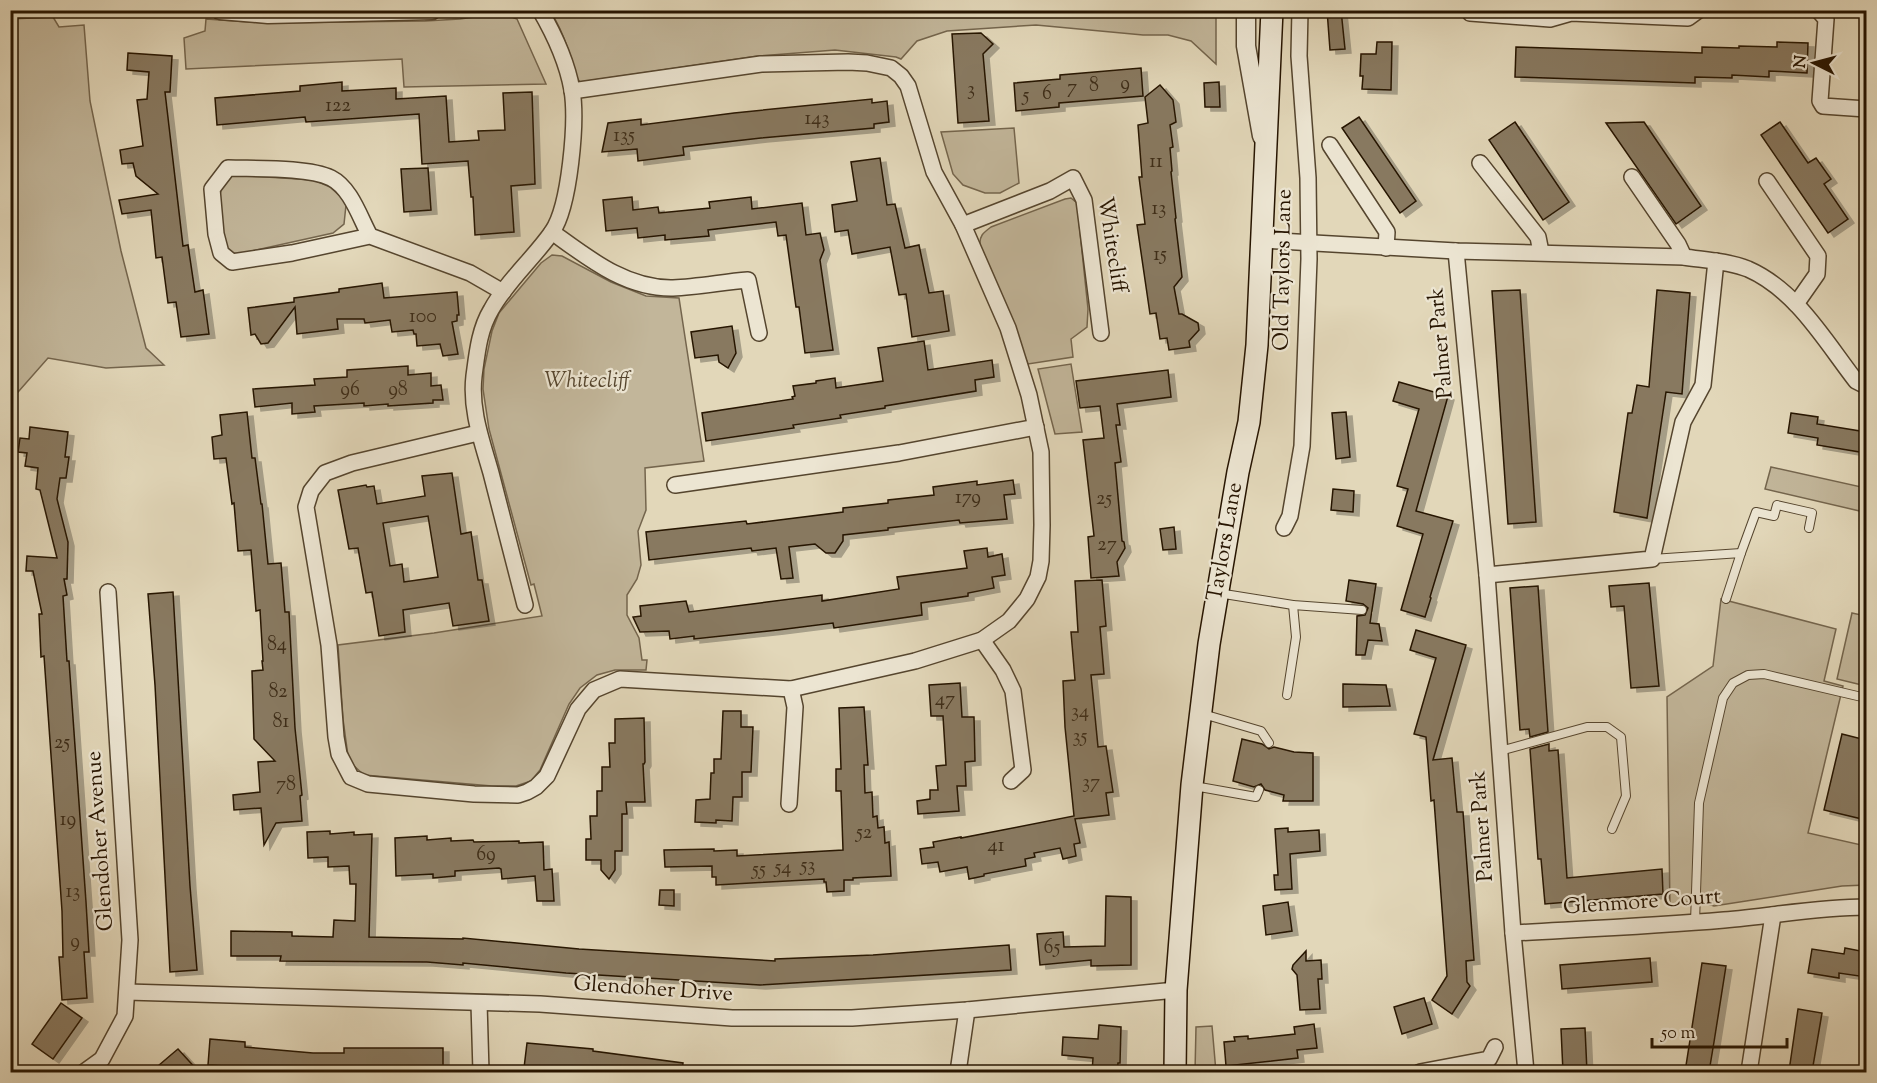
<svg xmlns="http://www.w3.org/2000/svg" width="1877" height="1083" viewBox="0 0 1877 1083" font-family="'Sorts Mill Goudy',serif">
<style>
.green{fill:#c2b69a;stroke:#74654d;stroke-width:1.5}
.building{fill:#887960;stroke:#261400;stroke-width:1.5;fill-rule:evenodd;filter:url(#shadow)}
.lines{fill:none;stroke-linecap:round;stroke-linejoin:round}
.service-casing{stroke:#55452e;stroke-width:10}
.minor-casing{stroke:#55452e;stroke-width:18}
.tertiary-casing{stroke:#55452e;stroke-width:21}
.secondary-casing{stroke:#261400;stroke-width:24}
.service{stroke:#ece5d2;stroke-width:8}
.minor{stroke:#ece5d2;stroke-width:15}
.tertiary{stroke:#ece5d2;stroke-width:18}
.secondary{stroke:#ece5d2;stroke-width:21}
.labels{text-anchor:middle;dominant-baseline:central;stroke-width:4.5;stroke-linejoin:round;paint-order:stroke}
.number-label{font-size:20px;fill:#3e2d18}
.street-label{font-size:22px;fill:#261400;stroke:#ece5d2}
.park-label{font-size:22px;font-style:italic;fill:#55452e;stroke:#ece5d2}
</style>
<defs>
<filter id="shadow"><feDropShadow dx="6" dy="4" stdDeviation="0" flood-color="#0004"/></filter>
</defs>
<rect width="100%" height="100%" fill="#e2d7b9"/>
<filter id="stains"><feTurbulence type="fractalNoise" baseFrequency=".00333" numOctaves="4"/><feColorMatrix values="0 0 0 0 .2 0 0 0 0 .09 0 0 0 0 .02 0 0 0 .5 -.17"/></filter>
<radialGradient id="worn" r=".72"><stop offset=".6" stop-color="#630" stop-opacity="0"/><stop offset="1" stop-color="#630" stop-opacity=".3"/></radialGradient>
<!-- green -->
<g class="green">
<path d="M550,11H1216V64L1191,41L1168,35H1143L1036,25L947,31L917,41L901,59L896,57L835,50L758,56L580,82C574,76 575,69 572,60C566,43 560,26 550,11Z"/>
<polygon points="501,13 517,19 546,84 404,87 402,59 186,69 184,38 205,31 206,19 265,23 425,21 460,19"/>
<polygon points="53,17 59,27 84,25 90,101 121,251 146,348 164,365 106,368 48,358 11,400 11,19"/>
<polygon points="1014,128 1019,183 1000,193 985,193 963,185 953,174 941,132"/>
<path d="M233,175L314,180L330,187L342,198L346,205L344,224L333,233L238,254L228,252C223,236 216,206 221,190C223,183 228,179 233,175Z"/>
<path d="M1071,198L1077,203L1088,309L1087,327L1071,339L1073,357L1028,364L980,246C979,236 983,233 991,227L1065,199Z"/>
<polygon points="552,255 562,256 611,282 646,296 679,298 704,461 645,468 646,510 638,531 641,565 637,579 627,595 627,615 639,638 642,660 647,660 646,670 615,670 597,675 580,688 569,704 540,770 531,781 516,786 492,786 364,775 353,765 348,756 343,719 338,645 434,633 542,616 534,584 531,585 489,429 483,389 484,369 492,331 499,313 541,263"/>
<polygon points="1071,364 1082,432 1055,434 1038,369"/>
<polygon points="1771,467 1866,488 1866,500 1864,512 1765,489"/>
<polygon points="1721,599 1836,629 1824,681 1843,686 1808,833 1866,846 1866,885 1842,886 1714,906 1695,900 1670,907 1667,697 1713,666"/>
<polygon points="1852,613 1866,616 1866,686 1837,679"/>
<polygon points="1212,1026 1216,1072 1195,1072 1196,1027"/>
</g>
<!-- building -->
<g class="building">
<polygon points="1327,10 1341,10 1345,49 1330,50"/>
<polygon points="981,33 993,44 983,54 989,121 958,123 952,34"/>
<polygon points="1377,42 1392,42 1391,90 1362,89 1363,76 1360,76 1361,54 1376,54"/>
<polygon points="1777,42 1808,43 1807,73 1769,71 1769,77 1732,75 1732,78 1695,77 1695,83 1515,77 1516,47 1702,53 1702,47 1739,48 1739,46 1777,47"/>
<polygon points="128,53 172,56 170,92 165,92 183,246 188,245 195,292 203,290 209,334 181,337 176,302 168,303 162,257 156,258 151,210 122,214 119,200 158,194 136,176 133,163 122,164 120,150 143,146 137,100 147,99 149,72 127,70"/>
<polygon points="1141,68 1143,96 1059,103 1059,107 1016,111 1014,83 1060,79 1060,75"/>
<polygon points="342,82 342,91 396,88 396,99 446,96 449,142 479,140 478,131 505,130 503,93 532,92 535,184 511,186 514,232 475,235 473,197 471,197 468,161 422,164 419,114 306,122 305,117 217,125 215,98 300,91 300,86"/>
<polygon points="1219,82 1220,107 1205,107 1204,83"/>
<polygon points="1160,85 1173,100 1176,122 1170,125 1173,147 1170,148 1172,171 1171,172 1176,218 1175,219 1182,277 1174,287 1179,314 1182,314 1198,323 1199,330 1189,341 1190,347 1169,350 1167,338 1160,339 1156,313 1150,314 1137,225 1145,224 1139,177 1142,177 1138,125 1148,123 1145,97"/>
<polygon points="872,99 872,103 887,101 889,122 874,124 874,128 761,138 683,147 684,155 638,161 637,149 602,152 608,123 641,119 641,125 734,113"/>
<polygon points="1359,117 1416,201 1400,213 1342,128"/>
<polygon points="1515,122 1569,202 1543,220 1489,140"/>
<polygon points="1644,122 1701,206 1676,224 1606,123"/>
<polygon points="1780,122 1808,163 1816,158 1831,179 1824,184 1848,219 1828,233 1761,135"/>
<polygon points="880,158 887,205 895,204 905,248 919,245 929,293 943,291 949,331 912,337 906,294 899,295 890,247 852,254 848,230 835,232 832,205 857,201 851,162"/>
<polygon points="428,168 431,210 404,212 401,169"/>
<polygon points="632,197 633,210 658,207 659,213 710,208 709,202 751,197 752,209 802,203 806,235 820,233 824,250 820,260 833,350 805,353 799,307 796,307 786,235 778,236 776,222 708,230 709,236 665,240 665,235 638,238 637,228 606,231 603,200"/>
<polygon points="382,283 384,298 457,292 459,315 457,315 457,321 452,322 458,354 443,356 440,344 417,346 416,334 414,334 413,330 392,332 390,320 365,323 364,319 337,319 338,329 297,334 295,307 268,343 261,344 255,334 251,335 248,308 294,302 294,298 339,292 339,289"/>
<polygon points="1520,290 1536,522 1508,524 1492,291"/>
<polygon points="1657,290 1690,293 1682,394 1666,392 1647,518 1614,512 1628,413 1632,413 1637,385 1649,387"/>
<polygon points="732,326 736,353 728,368 719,362 718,355 695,358 691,332"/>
<polygon points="924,341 928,370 992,360 994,377 975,380 976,391 885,406 885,408 840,415 841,418 793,425 794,428 706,441 702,413 793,399 792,397 795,396 793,386 816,383 816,381 835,378 836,388 883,381 878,348"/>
<polygon points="408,366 408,375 431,373 431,386 441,385 443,400 433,400 433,403 388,406 388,404 364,406 364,403 314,406 315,412 292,414 292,403 255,407 253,389 315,385 314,379 347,377 347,370"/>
<polygon points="1168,370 1171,397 1117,404 1120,425 1116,425 1121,462 1115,463 1122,541 1124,542 1125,548 1117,562 1119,576 1091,578 1088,537 1094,536 1083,440 1104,438 1100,406 1080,408 1076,381"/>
<polygon points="1399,382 1448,396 1416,511 1453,521 1430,597 1431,598 1425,617 1401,610 1423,534 1397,526 1408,489 1397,486 1419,409 1393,401"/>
<polygon points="247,412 252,458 255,458 261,504 262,504 268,564 281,563 285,612 289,612 295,728 302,795 300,796 302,821 276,823 264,845 261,808 234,810 233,795 260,792 258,762 275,761 254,739 252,671 263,670 262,661 263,661 260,610 256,611 251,550 238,551 234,503 232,504 226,458 214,459 212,437 222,435 220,415"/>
<polygon points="1346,412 1350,457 1336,459 1332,413"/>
<polygon points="1791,413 1818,417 1817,424 1866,432 1866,453 1817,445 1818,438 1788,433"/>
<polygon points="30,427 68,432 65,457 69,457 66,478 60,478 57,499 68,542 67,579 64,579 67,595 63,596 67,661 69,661 86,902 89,952 84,952 87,998 62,1000 59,957 63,957 62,911 44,656 41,657 40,635 39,614 42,614 33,571 26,571 27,556 57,558 40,490 36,489 38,468 25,466 27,453 18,452 20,438 29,439"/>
<path d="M452,473L461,534L471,532L478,580H482L489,621L453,626L449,603L403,610L405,632L379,636L372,592L366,593L358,548L349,549L338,490L366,485L367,487L374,486L377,504L425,496L422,476ZM428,516L438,577L404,582L402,564L390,566L383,523Z"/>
<polygon points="1013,480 1015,494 1004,495 1007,519 960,523 959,520 888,528 888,530 843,535 843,541 835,553 826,553 815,544 789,547 793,578 781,579 776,548 752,551 751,548 649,560 646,532 746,521 747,524 843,512 843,508 888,503 888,500 934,495 933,487 977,481 977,485"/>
<polygon points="1333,489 1354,491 1353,512 1331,510"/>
<polygon points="1174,527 1176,549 1163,550 1160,529"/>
<polygon points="987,548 988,557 1002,554 1005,575 992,577 994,588 968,593 968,596 921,603 922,615 834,628 833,623 778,630 694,639 694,636 670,639 669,631 640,632 633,617 641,616 640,606 686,601 689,612 822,595 822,601 899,589 897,577 967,568 964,551"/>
<polygon points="1102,580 1106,626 1100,627 1104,674 1091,675 1098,747 1106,746 1113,792 1106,793 1109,815 1075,819 1080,843 1074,844 1076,856 1063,859 1060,848 1034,853 1035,857 1025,859 1026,866 984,874 984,876 969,879 967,867 940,872 938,862 922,864 920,849 934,847 933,842 961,837 961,838 1074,816 1065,727 1063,681 1075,680 1071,632 1078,632 1075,581"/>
<polygon points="1349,580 1376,584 1370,623 1379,624 1382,641 1368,640 1365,655 1356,655 1357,616 1365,615 1368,608 1363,604 1346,601"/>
<polygon points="1649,583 1659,686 1631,688 1624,606 1611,607 1609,586"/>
<polygon points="1538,586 1548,732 1530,737 1529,729 1520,730 1510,588"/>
<polygon points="173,592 190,886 197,970 170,972 155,685 148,594"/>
<polygon points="1416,630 1466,645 1433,760 1452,758 1457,812 1463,812 1474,960 1466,961 1467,982 1470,986 1452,1014 1432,1000 1447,976 1434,800 1431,801 1426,737 1414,734 1436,658 1410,650"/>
<polygon points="960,683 962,717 974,717 975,761 965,762 966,786 957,786 959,811 918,814 917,801 930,799 930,790 938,790 936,766 946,765 943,716 931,716 929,685"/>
<polygon points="1343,684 1386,685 1390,706 1343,707"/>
<polygon points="864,707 868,765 864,765 865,793 872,792 873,817 877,816 878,828 884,827 885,843 889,842 891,876 853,878 853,880 844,880 844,891 827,892 826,882 824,882 824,879 716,885 716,877 712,877 712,866 665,867 664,850 714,849 714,851 737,850 737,856 843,850 841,791 836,791 836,769 841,769 839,708"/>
<polygon points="723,711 741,711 741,727 753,727 751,772 742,772 742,797 733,797 732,821 716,820 716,823 695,822 696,800 710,799 711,773 714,773 714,759 721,759"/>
<polygon points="644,718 645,762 644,764 643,764 645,802 626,802 627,814 622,814 622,851 615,851 615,870 609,879 601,870 601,860 586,860 586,839 591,839 590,816 597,816 597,791 602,791 602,767 610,767 609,743 615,743 615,719"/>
<polygon points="1842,734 1866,740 1866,820 1824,810"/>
<polygon points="1242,739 1262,744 1269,749 1274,747 1294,752 1313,753 1313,801 1283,801 1284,795 1265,790 1261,784 1254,787 1233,781"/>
<polygon points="1549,744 1549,751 1558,750 1567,878 1662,869 1663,894 1545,904 1541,859 1538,859 1530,749"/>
<polygon points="1288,828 1288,832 1319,830 1320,851 1290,854 1292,889 1275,890 1274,875 1278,875 1275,829"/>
<polygon points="330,831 330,834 354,832 354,835 372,834 369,937 463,939 463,938 579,949 775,961 775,959 873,955 1009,945 1011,970 760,985 566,973 463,963 463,965 427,962 280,961 281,956 231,956 231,931 292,932 292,936 333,937 334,920 355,921 356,884 350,884 349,866 328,867 328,857 308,858 307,832"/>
<polygon points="427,836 427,840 451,838 451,841 473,840 474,842 519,841 519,843 543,842 544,870 552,869 554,901 537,901 535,876 502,879 501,869 499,868 455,871 455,876 433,878 433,874 396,876 395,838"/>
<polygon points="660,890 674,890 674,906 659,905"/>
<polygon points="1106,896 1131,897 1131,965 1091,966 1091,960 1040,965 1037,934 1063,932 1064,947 1105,946"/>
<polygon points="1288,902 1292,931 1266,935 1263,906"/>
<polygon points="1845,948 1866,952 1866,977 1839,973 1839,978 1808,973 1812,949 1844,954"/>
<polygon points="1306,951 1306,961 1321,960 1322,979 1318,979 1320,1009 1300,1010 1297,975 1292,969 1293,965"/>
<polygon points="1650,958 1652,982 1562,989 1560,965"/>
<polygon points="1702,963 1726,966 1714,1042 1709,1072 1685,1072"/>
<polygon points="1424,998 1432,1024 1402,1034 1394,1007"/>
<polygon points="61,1003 82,1018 53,1059 32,1044"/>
<polygon points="1798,1009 1822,1013 1812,1072 1789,1071"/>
<polygon points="1314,1024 1317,1048 1297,1050 1298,1058 1226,1066 1224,1042 1235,1041 1234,1037 1248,1036 1248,1039 1295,1034 1294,1027"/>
<polygon points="1099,1025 1121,1027 1120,1063 1118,1063 1117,1072 1092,1072 1093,1058 1062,1055 1063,1037 1098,1039"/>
<polygon points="1585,1028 1587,1072 1563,1072 1561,1029"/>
<polygon points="210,1039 245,1042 245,1047 313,1053 344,1053 344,1048 443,1048 443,1072 260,1072 261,1068 208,1065"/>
<polygon points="527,1043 593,1049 593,1051 683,1063 682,1072 567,1072 524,1068"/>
<polygon points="178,1049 199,1072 151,1072 172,1054"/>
</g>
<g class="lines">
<!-- service casing -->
<g class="service-casing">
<g id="service">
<polyline points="1741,553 1756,512 1774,516 1777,505 1812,513 1809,528"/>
<polyline points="1652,559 1741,553 1726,599"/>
<polyline points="1218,593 1293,605 1362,610"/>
<polyline points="1287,695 1296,637 1293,605"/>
<polyline points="1203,714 1261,731 1269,743"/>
<polyline points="1500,751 1587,727 1607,727 1621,737 1626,796 1612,829"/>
<polyline points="1194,786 1256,797 1259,790"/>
<polyline points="1695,922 1699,803 1723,698 1733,683 1748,675 1764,674 1866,698"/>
</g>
</g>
<!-- minor casing -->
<g class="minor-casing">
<g id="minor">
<polyline points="1468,10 1470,13 1550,19 1571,13 1688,18 1699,10"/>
<polyline points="1818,10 1826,19 1820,101 1823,106 1866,109"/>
<polyline points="1330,145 1387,232 1386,248"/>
<polyline points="1480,163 1538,237 1541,252"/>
<polyline points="1632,177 1678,244 1684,257"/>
<polyline points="1767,181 1818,256 1817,274 1796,304"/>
<polyline points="963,225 1050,191 1073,178 1084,200 1101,333"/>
<path d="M552,232C588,258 626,289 673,288C698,287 723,282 748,280L759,333"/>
<path d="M370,236C360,218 351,188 331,178C308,167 255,169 228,168L212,189L216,234L221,253L232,262L292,253L370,236L470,273L503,292"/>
<path d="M1262,240L1456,251L1684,257C1704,260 1728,261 1748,269C1796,290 1825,341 1856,381L1866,386"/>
<polyline points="1456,251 1487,575 1513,933 1526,1072"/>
<polyline points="478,433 352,463 325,473 311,491 306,507 329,645 336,737 339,754 351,777 368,784 474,794 518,795 527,792 536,787 547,776 578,709 594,690 620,679 791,689 915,661 982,640 1009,621 1027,599 1038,577 1041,561 1042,525 1041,452 1029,395 1008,328 963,225 934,172 908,86 901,76 891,68 867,63 848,62 761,64 572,91"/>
<polyline points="675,485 899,453 1036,427"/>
<polyline points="1284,528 1290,516 1302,446 1309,259 1308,178 1299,56 1300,10"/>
<polyline points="1487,575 1652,559 1683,422 1703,385 1716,261"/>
<path d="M525,605C514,561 502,517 491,473C482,441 470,410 474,376C477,354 479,330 491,310C507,281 533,259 552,232C570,206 577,121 572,90C567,62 554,34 540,10"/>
<polyline points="982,640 1003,670 1013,691 1023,770 1011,781"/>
<polyline points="789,804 795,707 791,689"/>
<path d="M1513,933C1584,929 1654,926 1724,920C1772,916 1819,907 1866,907"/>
<polyline points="127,992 540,1004 732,1018 852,1018 967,1010 1176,990"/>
<polyline points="479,1003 481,1072"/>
<polyline points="84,1072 102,1059 125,1016 130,940 108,592"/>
<polyline points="958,1072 967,1010"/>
<polyline points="1420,1072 1489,1059 1495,1047"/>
<polyline points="1749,1072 1773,915"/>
</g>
</g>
<!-- tertiary casing -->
<g class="tertiary-casing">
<g id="tertiary">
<polyline points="220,10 268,14 432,10"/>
<polyline points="1246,10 1246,46 1262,136"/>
</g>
</g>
<!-- secondary casing -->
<g class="secondary-casing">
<polyline id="secondary" points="1175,1072 1176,990 1192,785 1209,644 1238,472 1249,422 1257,345 1272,10"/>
</g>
<!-- service -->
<use href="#service" class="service"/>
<!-- minor -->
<use href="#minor" class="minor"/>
<!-- tertiary -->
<use href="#tertiary" class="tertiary"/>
<!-- secondary -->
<use href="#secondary" class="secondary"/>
</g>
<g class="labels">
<!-- number labels -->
<g class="number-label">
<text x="1125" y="84">9</text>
<text x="1094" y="86">8</text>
<text x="1072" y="88">7</text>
<text x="971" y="90">3</text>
<text x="1047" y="94">6</text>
<text x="1026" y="96">5</text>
<text x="338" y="106">122</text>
<text x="817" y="119">143</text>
<text x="624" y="136">135</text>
<text x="1156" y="162">11</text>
<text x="1159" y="209">13</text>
<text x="1160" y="255">15</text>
<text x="423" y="317">100</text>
<text x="350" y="390">96</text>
<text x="398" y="390">98</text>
<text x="968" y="498">179</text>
<text x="1104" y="499">25</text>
<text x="1107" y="545">27</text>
<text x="277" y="645">84</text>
<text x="278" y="692">82</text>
<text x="945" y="700">47</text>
<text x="1080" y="712">34</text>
<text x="281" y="722">81</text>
<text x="1080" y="737">35</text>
<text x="62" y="743">25</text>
<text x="1091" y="783">37</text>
<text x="286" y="785">78</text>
<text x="68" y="820">19</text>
<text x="864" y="833">52</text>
<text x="996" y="846">41</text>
<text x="486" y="855">69</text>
<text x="808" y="866">53</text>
<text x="783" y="868">54</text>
<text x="759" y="870">55</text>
<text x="73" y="892">13</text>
<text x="75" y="942">9</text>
<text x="1052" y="948">65</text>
</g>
<!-- street labels -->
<g class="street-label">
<text transform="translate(1111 245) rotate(81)">Whitecliff</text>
<text transform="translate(1284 270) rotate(-89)">Old Taylors Lane</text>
<text transform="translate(1442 343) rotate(-95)">Palmer Park</text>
<text transform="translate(1226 542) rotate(-80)">Taylors Lane</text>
<text transform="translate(1483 826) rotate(-94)">Palmer Park</text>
<text transform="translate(101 841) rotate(-94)">Glendoher Avenue</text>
<text transform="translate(1642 903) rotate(-4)">Glenmore Court</text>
<text transform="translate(653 990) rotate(4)">Glendoher Drive</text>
</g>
<!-- park labels -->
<g class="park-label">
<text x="587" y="382">Whitecliff</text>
</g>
</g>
<!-- margin -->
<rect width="1877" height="1083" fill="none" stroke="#e2d7b9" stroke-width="36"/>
<rect x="12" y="12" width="1853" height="1059" fill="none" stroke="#261400" stroke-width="3"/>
<rect x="18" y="18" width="1841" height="1047" fill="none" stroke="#261400" stroke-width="1.5"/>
<!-- north arrow -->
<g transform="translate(1814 63) rotate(276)" stroke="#ece5d2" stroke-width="4.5" paint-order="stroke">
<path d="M0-4.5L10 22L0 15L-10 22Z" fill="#261400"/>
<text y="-9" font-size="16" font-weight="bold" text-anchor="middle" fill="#261400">N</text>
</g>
<!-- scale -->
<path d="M1652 1038v9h135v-9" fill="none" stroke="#261400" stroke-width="3"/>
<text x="1661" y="1038" font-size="18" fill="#261400" stroke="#ece5d2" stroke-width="4.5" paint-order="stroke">50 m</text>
<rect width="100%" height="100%" filter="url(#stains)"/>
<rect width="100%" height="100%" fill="url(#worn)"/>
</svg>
